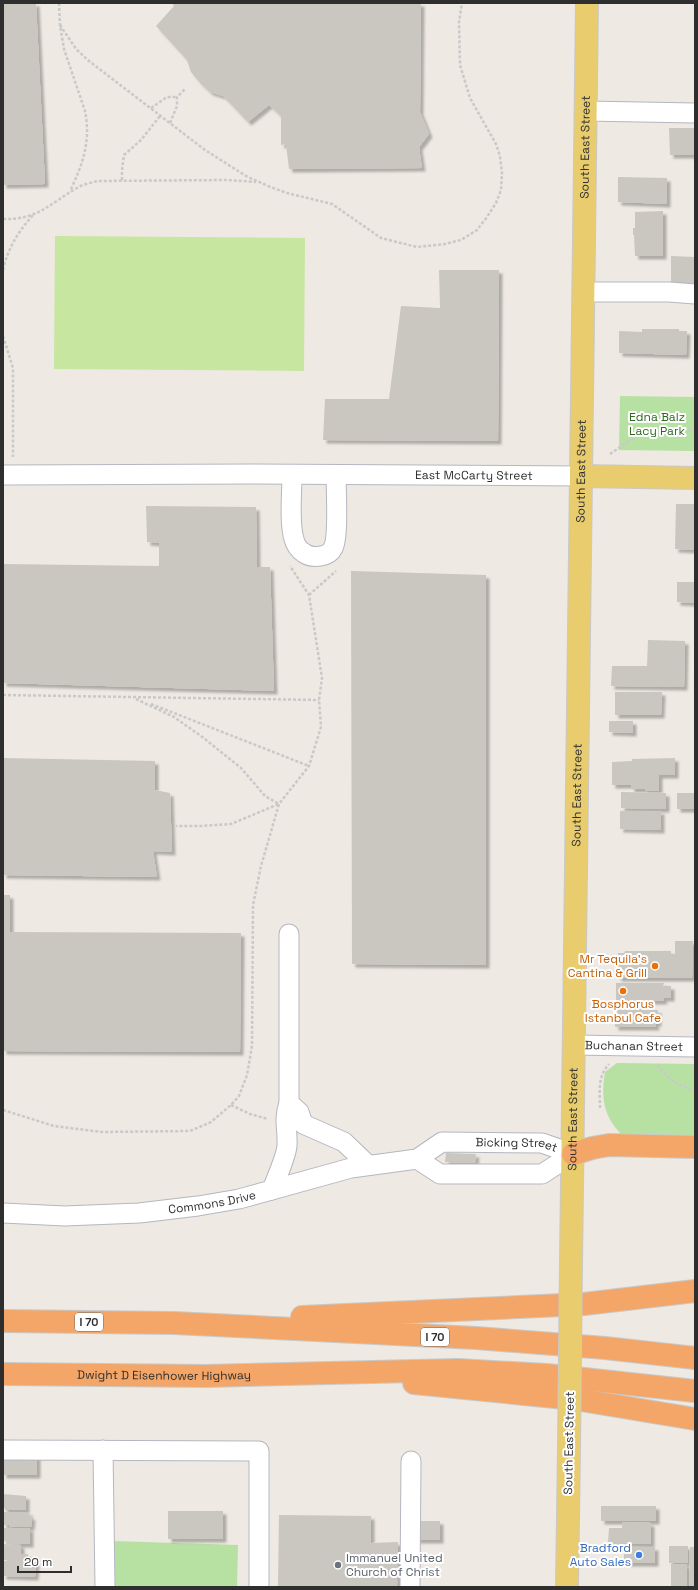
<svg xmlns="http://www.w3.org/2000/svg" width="698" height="1590" viewBox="0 0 698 1590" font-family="'Space Grotesk',sans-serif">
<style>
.green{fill:#b7e0a3}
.pitch{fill:#c7e6a0}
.building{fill:#cac7c0;filter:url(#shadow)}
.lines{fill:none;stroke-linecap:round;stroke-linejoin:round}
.minor-casing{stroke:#b5b7c0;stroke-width:21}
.major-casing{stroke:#c9c9c9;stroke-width:24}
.highway-casing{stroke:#c9c9c9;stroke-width:24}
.path{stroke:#c9c9c9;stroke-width:2.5;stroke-dasharray:3 2;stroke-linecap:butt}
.minor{stroke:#fff;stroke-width:19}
.major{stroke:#e8cc6d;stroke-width:22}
.highway{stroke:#f3a667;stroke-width:22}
.major-bridge-casing{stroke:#c9c9c9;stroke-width:24;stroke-linecap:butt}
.major-bridge{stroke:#e8cc6d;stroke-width:22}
.food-dot{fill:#e8710a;stroke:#fff;stroke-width:1.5}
.shop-dot{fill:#3f7fe0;stroke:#fff;stroke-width:1.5}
.worship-dot{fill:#6b7280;stroke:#fff;stroke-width:1.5}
.labels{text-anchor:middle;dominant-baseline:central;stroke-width:4;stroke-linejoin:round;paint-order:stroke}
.shield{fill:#fff;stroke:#6d6d6d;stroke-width:1}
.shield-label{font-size:11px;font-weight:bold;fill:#2e2e2e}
.street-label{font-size:12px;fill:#2e2e2e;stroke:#fff}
.park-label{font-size:12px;fill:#2f6821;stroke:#fff}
.food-label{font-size:12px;fill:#c56008;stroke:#fff;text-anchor:end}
.shop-label{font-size:12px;fill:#366cbe;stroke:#fff;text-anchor:end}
.worship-label{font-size:12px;fill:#5b616d;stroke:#fff;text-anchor:start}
</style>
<defs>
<filter id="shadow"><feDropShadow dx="3.5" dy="3.5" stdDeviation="1" flood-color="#0004"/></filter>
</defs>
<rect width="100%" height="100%" fill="#eee9e2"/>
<!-- green -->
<g class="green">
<polygon points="620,396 695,397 695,451 619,450"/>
<path d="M617,1063L695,1064V1136L621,1134C603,1115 601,1098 605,1072Z"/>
<polygon points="113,1541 238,1545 237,1587 112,1587"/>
</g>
<!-- pitch -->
<polygon class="pitch" points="55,236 305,238 304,371 54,369"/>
<!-- building -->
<g class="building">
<polygon points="3,3 36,3 45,184 3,185"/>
<polygon points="172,3 421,3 420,112 429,134 419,147 422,168 289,169 286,144 281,145 281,116 269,105 248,122 223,96 210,92 201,84 191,72 187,60 156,26 174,6"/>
<polygon points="669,128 695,128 695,155 670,155"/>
<polygon points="618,177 667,178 667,204 618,202"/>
<polygon points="663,211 663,256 635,256 634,235 633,235 633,228 635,228 635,212"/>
<polygon points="671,256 695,257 695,285 671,284"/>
<polygon points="439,270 499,270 498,441 323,440 325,399 389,399 401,306 440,308"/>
<polygon points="642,329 679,329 679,331 687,331 686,355 619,353 619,331 642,332"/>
<polygon points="676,504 695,504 695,550 675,549"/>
<polygon points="146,506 256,507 257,567 270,567 274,691 3,683 3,564 159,566 159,543 147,542"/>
<polygon points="351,571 486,575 486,965 352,964"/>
<polygon points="677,582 695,582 695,603 677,602"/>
<polygon points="648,640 685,641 684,687 611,686 612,666 647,666"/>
<polygon points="615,692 662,692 661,715 615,715"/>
<polygon points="609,721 633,721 633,733 609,732"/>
<polygon points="3,758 155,761 155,790 170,793 172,852 153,851 157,877 3,875"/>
<polygon points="675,758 675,775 659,775 659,791 645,791 645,789 631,789 631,785 612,785 612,762 632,761 632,759"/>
<polygon points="621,792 666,793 666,809 621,808"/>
<rect x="677" y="793" width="17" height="16"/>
<polygon points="620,811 661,811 661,830 620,829"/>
<polygon points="3,895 10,895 10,932 241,933 240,1052 3,1051"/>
<polygon points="675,941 693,941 692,978 618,978 618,953 624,953 625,951 671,951 671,954 675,954"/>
<polygon points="616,983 664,983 663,986 671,986 671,998 663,998 664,1001 616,1001"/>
<polygon points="630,1005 645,1006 645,1010 658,1010 658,1023 655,1023 656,1027 615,1027 615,1008 630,1008"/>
<polygon points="446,1153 476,1154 475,1163 445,1162"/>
<rect x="3" y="1453" width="34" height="22"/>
<polygon points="3,1494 26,1496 26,1510 5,1510 5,1508 3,1508"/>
<rect x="601" y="1506" width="55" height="15"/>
<rect x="168" y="1511" width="55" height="28"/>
<polygon points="3,1512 29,1512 29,1516 32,1517 31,1527 10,1527 9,1525 3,1525"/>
<polygon points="279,1515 371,1516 371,1543 398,1542 397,1587 278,1587"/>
<rect x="416" y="1521" width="24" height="19"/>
<polygon points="622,1522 651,1523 651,1544 608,1543 609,1528 622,1528"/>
<polygon points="3,1528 30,1528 30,1544 7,1544 7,1541 3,1541"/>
<polygon points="3,1544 21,1545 21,1554 28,1554 28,1561 3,1560"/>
<rect x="669" y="1546" width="19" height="17"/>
<rect x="624" y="1547" width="31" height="16"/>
<polygon points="690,1547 695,1547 695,1587 689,1587"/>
<polygon points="3,1561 36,1562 35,1577 3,1576"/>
<rect x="671" y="1564" width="16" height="23"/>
</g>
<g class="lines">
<!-- minor casing -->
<g class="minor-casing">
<g id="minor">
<polyline points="585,111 695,113"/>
<polyline points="583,292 669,292 695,294"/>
<path id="s1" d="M3,475L254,474L581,476"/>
<path d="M292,475C292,491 289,524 294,539C295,544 299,550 304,553C312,559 329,557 333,548C339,537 336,489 336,475"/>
<path id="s2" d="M573,1045L695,1047"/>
<polyline points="289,1103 299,1112 303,1124 344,1142 368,1165"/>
<polyline points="417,1159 440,1174 542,1174 573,1154"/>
<path d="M272,1190C276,1179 286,1157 287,1146C288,1129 283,1121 289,1103V934"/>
<path id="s3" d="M3,1213L65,1216L139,1213L198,1206L239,1199L351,1168L417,1159L442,1142L542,1143L573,1154"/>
<polyline points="3,1450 259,1451 259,1587"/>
<polyline points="103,1450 105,1587"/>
<polyline points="410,1587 411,1461"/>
</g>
</g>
<!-- major casing -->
<g class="major-casing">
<g id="major">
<polyline points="581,476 695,478"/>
<path id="s4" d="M571,1263L587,3"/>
<polyline points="567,1587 569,1448"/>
</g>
</g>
<!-- highway casing -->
<g class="highway-casing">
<g id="highway">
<polyline points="573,1154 592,1148 609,1145 695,1147"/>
<polyline points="302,1317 584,1304 695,1291"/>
<polyline points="3,1321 174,1323 476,1338 605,1348 695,1358"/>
<path id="s5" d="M3,1374L206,1376L458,1370L547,1375L695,1391"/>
<polyline points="414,1383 575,1399 695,1419"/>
</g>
</g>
<!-- path -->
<g class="path">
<path d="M59,3L60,25L64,49L85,111C91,141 83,164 70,191"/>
<polyline points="60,25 76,49 89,61 205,150 246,176 268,186 287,193 332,204 381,238 417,247 445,244 461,240 477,230 487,217 496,203 501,190 502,173 500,156 496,144 470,98 460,65 459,22 462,3"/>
<polyline points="151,108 167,97 177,97"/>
<polyline points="170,123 177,106 177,97 185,89"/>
<polyline points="122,180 122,170 124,155 141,140 160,116"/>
<path d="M3,219C38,220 49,204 77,188C83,184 91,183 97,181L227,180L256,182"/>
<path d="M3,270C8,248 18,232 33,215"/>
<polyline points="3,336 13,368 13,457"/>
<polyline points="610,454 642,432 695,430"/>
<polyline points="309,595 336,571"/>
<polyline points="3,695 319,700"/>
<polyline points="136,699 174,717 201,736 241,768 265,796 279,804 231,824 201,826 176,826"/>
<polyline points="151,704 309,766"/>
<path d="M657,1065C667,1077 678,1088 695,1089"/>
<polyline points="231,1105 250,1114 268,1119"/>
<path d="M600,1108C600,1092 597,1077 609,1064"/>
<polyline points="3,1110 54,1126 102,1132 190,1131 211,1122 231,1105 239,1096 247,1075 252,1046 253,905 261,866 279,804 309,766 321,727 319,700 322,678 309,595 290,566"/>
</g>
<!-- minor -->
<use href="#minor" class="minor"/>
<!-- major -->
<use href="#major" class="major"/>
<!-- highway -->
<use href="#highway" class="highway"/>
<!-- major-bridge casing -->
<g class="major-bridge-casing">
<polyline id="major-bridge" points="569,1448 571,1263"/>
</g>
<!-- major-bridge -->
<use href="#major-bridge" class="major-bridge"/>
</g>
<!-- markers -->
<g class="food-dot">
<circle cx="655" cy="966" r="4"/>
<circle cx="623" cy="991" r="4"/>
</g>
<circle class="shop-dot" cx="639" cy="1555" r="4"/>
<circle class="worship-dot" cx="338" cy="1565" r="4"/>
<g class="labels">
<!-- shield labels -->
<g class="shield">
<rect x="75" y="1313" width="28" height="18" rx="3"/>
<rect x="421" y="1328" width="28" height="18" rx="3"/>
</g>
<g class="shield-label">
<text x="89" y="1322">I 70</text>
<text x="435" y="1337">I 70</text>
</g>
<!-- street labels -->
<g class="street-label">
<text stroke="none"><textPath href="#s4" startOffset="1116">South East Street</textPath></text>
<text stroke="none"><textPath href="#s4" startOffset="792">South East Street</textPath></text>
<text stroke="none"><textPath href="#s1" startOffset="471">East McCarty Street</textPath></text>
<text stroke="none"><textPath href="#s4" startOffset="468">South East Street</textPath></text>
<text stroke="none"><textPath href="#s2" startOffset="61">Buchanan Street</textPath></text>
<text stroke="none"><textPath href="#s4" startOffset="144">South East Street</textPath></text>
<text stroke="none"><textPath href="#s3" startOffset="525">Bicking Street</textPath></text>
<text stroke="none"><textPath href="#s3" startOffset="210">Commons Drive</textPath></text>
<text stroke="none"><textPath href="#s5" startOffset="161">Dwight D Eisenhower Highway</textPath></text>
<text transform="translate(569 1443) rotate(-89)">South East Street</text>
</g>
<!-- park labels -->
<g class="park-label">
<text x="657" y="417">Edna Balz<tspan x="657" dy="14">Lacy Park</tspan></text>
</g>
<!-- food labels -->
<g class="food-label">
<text x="647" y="959">Mr Tequila's<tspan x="647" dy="14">Cantina &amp; Grill</tspan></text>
<text x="623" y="1004" text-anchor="middle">Bosphorus<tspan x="623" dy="14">Istanbul Cafe</tspan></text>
</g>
<!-- shop labels -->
<g class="shop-label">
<text x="631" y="1548">Bradford<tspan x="631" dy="14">Auto Sales</tspan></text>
</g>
<!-- worship labels -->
<g class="worship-label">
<text x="346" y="1558">Immanuel United<tspan x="346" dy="14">Church of Christ</tspan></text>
</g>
</g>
<!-- border -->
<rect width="698" height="1590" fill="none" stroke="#2e2e2e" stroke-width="8"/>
<!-- scale -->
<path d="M18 1566v6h53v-6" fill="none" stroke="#2e2e2e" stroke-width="2"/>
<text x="24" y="1566" font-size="12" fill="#2e2e2e" stroke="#ffffff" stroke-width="3" paint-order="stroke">20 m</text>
</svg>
